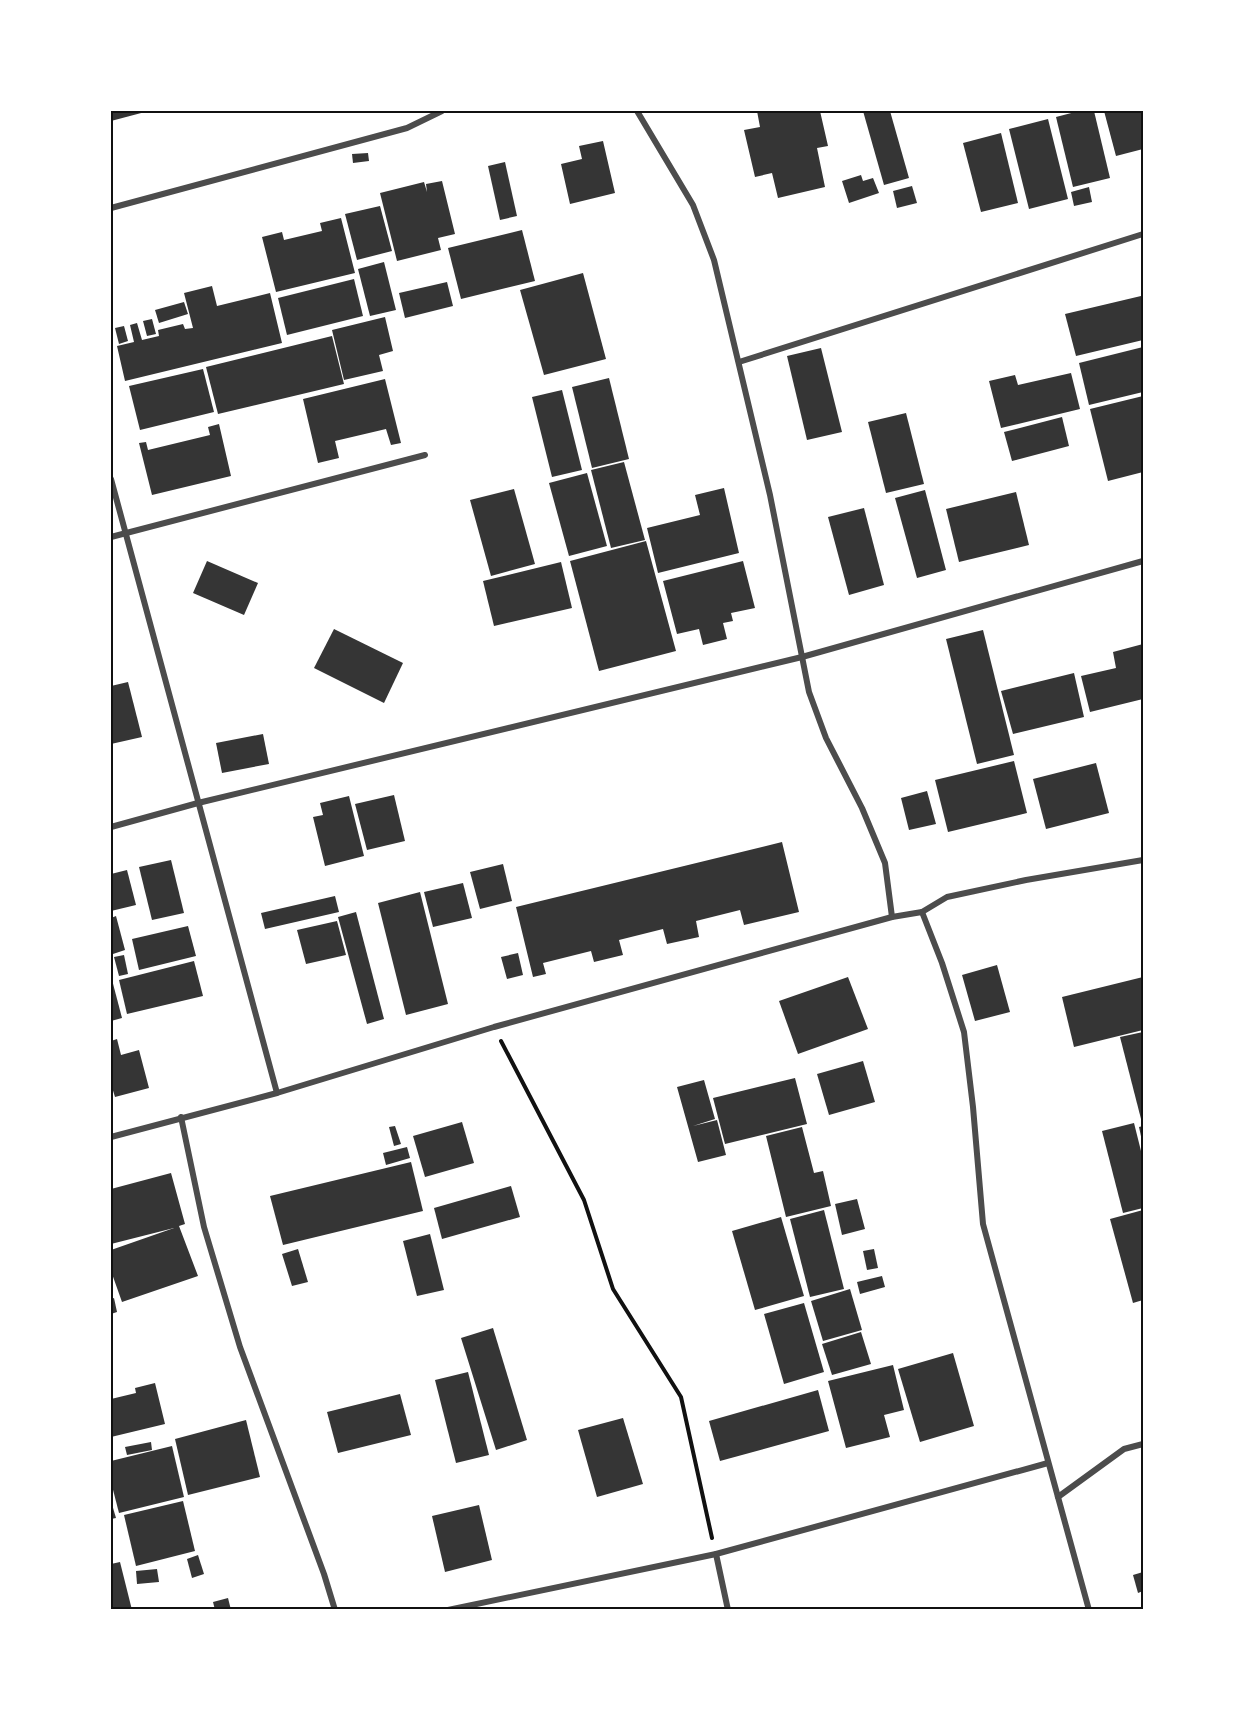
<svg xmlns="http://www.w3.org/2000/svg" width="1254" height="1721" viewBox="0 0 1254 1721" font-family="'Noto Serif',serif">
<style>
.building{fill:#353535}
.lines{fill:none;stroke-linecap:round;stroke-linejoin:round}
.path{stroke:#111;stroke-width:4}
.minor{stroke:#4c4c4c;stroke-width:6}
.neatline{fill:none;stroke:#111;stroke-width:2}
</style>
<rect width="100%" height="100%" fill="#fff"/>
<!-- building -->
<g class="building">
<polygon points="111,111 145,111 145,112 111,121"/>
<polygon points="757,111 820,111 828,146 817,148 825,187 778,198 772,173 755,177 744,130 760,127"/>
<polygon points="863,111 890,111 909,178 884,185"/>
<polygon points="1079,111 1094,111 1110,178 1073,187 1056,117"/>
<polygon points="1104,111 1143,111 1143,149 1116,156"/>
<polygon points="1048,119 1068,199 1029,209 1009,129"/>
<polygon points="1001,133 1018,203 981,212 963,143"/>
<polygon points="603,141 615,193 570,204 561,164 582,159 579,146"/>
<polygon points="368,153 369,161 353,163 352,154"/>
<polygon points="505,162 517,216 500,220 488,166"/>
<polygon points="861,175 863,181 873,178 879,193 849,203 842,181"/>
<polygon points="442,181 455,234 438,238 441,250 397,261 380,193 424,182 427,192 426,184"/>
<polygon points="912,186 917,203 897,208 893,191"/>
<polygon points="1089,187 1092,202 1074,206 1071,192"/>
<polygon points="380,206 392,251 357,260 345,214"/>
<polygon points="341,218 355,273 276,292 262,237 282,232 284,240 322,231 320,223"/>
<polygon points="522,230 535,281 461,299 448,248"/>
<polygon points="384,262 396,310 370,316 358,269"/>
<polygon points="583,273 606,359 544,375 520,290"/>
<polygon points="354,279 363,316 287,335 278,298"/>
<polygon points="447,282 453,306 405,318 399,293"/>
<polygon points="212,286 217,306 270,293 282,343 125,381 117,346 134,342 130,325 137,323 142,340 159,336 158,330 183,324 185,329 193,328 184,293"/>
<polygon points="1141,296 1143,302 1143,340 1076,356 1065,314"/>
<polygon points="184,302 188,314 159,323 155,310"/>
<polygon points="385,317 393,351 379,355 383,371 344,380 332,330"/>
<polygon points="152,319 156,334 147,336 143,321"/>
<polygon points="124,326 128,341 119,344 115,328"/>
<polygon points="332,336 344,384 218,414 206,367"/>
<polygon points="1143,347 1143,392 1089,405 1079,363"/>
<polygon points="821,348 842,432 807,440 787,356"/>
<polygon points="203,369 214,412 140,430 129,386"/>
<polygon points="1071,373 1080,409 1001,428 989,381 1015,375 1018,385"/>
<polygon points="609,378 629,459 592,468 572,387"/>
<polygon points="385,379 401,443 391,445 386,429 335,441 339,458 318,463 303,399"/>
<polygon points="562,390 582,470 552,477 532,397"/>
<polygon points="1143,396 1143,472 1108,481 1090,409"/>
<polygon points="906,413 924,484 886,493 868,422"/>
<polygon points="1062,417 1069,446 1012,461 1004,432"/>
<polygon points="219,424 231,476 152,495 139,443 146,442 148,450 210,435 208,427"/>
<polygon points="624,462 645,540 611,548 591,470"/>
<polygon points="587,473 607,546 569,556 549,483"/>
<polygon points="724,488 739,553 658,573 647,528 700,515 695,495"/>
<polygon points="514,489 535,564 491,576 470,500"/>
<polygon points="925,490 946,570 917,578 895,498"/>
<polygon points="1016,492 1029,545 959,562 946,509"/>
<polygon points="864,508 884,585 849,595 828,517"/>
<polygon points="646,541 676,651 599,671 570,561"/>
<polygon points="207,561 258,583 244,615 193,593"/>
<polygon points="743,561 755,608 731,613 733,621 723,623 727,639 703,645 699,629 677,634 663,581"/>
<polygon points="561,562 572,608 494,626 483,581"/>
<polygon points="334,629 403,663 384,703 314,668"/>
<polygon points="983,630 1014,755 977,764 946,639"/>
<polygon points="1143,644 1143,699 1090,712 1081,676 1116,668 1113,652"/>
<polygon points="1074,673 1084,717 1013,734 1001,691"/>
<polygon points="128,682 142,737 111,744 111,686"/>
<polygon points="263,734 269,764 222,773 216,743"/>
<polygon points="1014,761 1027,813 948,832 935,780"/>
<polygon points="1096,763 1109,813 1046,829 1033,779"/>
<polygon points="927,791 936,824 909,830 901,798"/>
<polygon points="394,795 405,841 367,850 355,804"/>
<polygon points="349,796 364,856 325,866 313,817 323,815 320,803"/>
<polygon points="782,842 799,912 744,925 740,910 696,921 699,937 667,944 663,929 619,940 623,955 594,962 591,951 543,963 546,974 533,977 516,907"/>
<polygon points="171,860 184,913 152,920 139,867"/>
<polygon points="503,864 512,901 480,909 470,872"/>
<polygon points="127,870 136,905 111,911 111,874"/>
<polygon points="463,883 472,918 433,927 424,892"/>
<polygon points="420,892 448,1004 406,1015 378,903"/>
<polygon points="335,896 339,912 265,929 261,913"/>
<polygon points="356,912 384,1019 367,1024 338,917"/>
<polygon points="116,916 125,950 113,954 111,946 111,918"/>
<polygon points="337,921 346,955 306,964 297,930"/>
<polygon points="188,926 196,956 139,970 132,939"/>
<polygon points="518,953 523,975 507,979 501,957"/>
<polygon points="124,955 128,974 119,976 114,957"/>
<polygon points="194,961 203,996 127,1014 119,980"/>
<polygon points="997,965 1010,1012 975,1021 962,975"/>
<polygon points="111,976 122,1018 111,1021"/>
<polygon points="848,977 868,1029 798,1054 779,1001"/>
<polygon points="1143,977 1143,1030 1074,1047 1062,997"/>
<polygon points="1143,1032 1143,1119 1141,1119 1120,1037"/>
<polygon points="117,1039 121,1055 139,1050 149,1088 115,1097 111,1084 111,1041"/>
<polygon points="863,1061 875,1102 829,1115 817,1074"/>
<polygon points="795,1078 807,1124 725,1144 713,1098"/>
<polygon points="704,1080 715,1119 693,1126 717,1120 726,1155 698,1162 677,1087"/>
<polygon points="462,1122 474,1163 425,1177 413,1136"/>
<polygon points="1134,1123 1143,1159 1143,1208 1123,1213 1102,1131"/>
<polygon points="395,1126 401,1144 394,1146 389,1127"/>
<polygon points="1143,1126 1143,1141 1142,1141 1139,1127"/>
<polygon points="802,1127 814,1173 823,1171 831,1206 786,1217 766,1136"/>
<polygon points="407,1147 410,1158 386,1165 383,1153"/>
<polygon points="411,1162 423,1211 283,1245 270,1196"/>
<polygon points="171,1173 185,1224 179,1226 198,1276 122,1302 111,1271 111,1250 174,1228 111,1244 111,1189"/>
<polygon points="511,1186 520,1217 442,1239 434,1208"/>
<polygon points="857,1199 865,1229 842,1235 835,1204"/>
<polygon points="824,1210 844,1289 810,1297 790,1219"/>
<polygon points="1143,1210 1143,1300 1133,1303 1110,1219"/>
<polygon points="781,1217 804,1296 755,1310 732,1231"/>
<polygon points="430,1234 444,1290 417,1296 403,1241"/>
<polygon points="298,1249 308,1282 292,1286 282,1254"/>
<polygon points="874,1249 878,1268 867,1270 863,1251"/>
<polygon points="882,1276 885,1287 860,1294 857,1282"/>
<polygon points="850,1289 862,1330 823,1341 811,1301"/>
<polygon points="114,1298 117,1312 111,1314 111,1299"/>
<polygon points="804,1303 824,1372 784,1384 764,1314"/>
<polygon points="493,1328 527,1440 496,1450 461,1338"/>
<polygon points="861,1332 871,1364 832,1375 822,1344"/>
<polygon points="953,1353 974,1426 920,1442 898,1369"/>
<polygon points="893,1365 904,1410 884,1415 890,1437 846,1448 828,1381"/>
<polygon points="468,1372 489,1455 456,1463 435,1380"/>
<polygon points="155,1383 165,1424 111,1437 111,1399 136,1393 135,1388"/>
<polygon points="818,1390 829,1431 720,1461 709,1421"/>
<polygon points="400,1394 411,1435 338,1453 327,1412"/>
<polygon points="623,1418 643,1484 597,1497 578,1430"/>
<polygon points="246,1420 260,1477 188,1495 175,1439"/>
<polygon points="151,1442 152,1450 127,1455 125,1447"/>
<polygon points="172,1446 184,1497 119,1513 111,1482 111,1461"/>
<polygon points="111,1501 116,1518 111,1519"/>
<polygon points="183,1501 195,1551 136,1566 124,1515"/>
<polygon points="479,1505 492,1560 445,1572 432,1516"/>
<polygon points="198,1555 204,1574 192,1578 187,1559"/>
<polygon points="120,1562 132,1610 111,1610 111,1564"/>
<polygon points="157,1569 159,1582 137,1584 136,1571"/>
<polygon points="1143,1572 1143,1591 1138,1593 1133,1575"/>
<polygon points="228,1598 231,1610 215,1610 213,1602"/>
</g>
<g class="lines">
<!-- path -->
<polyline class="path" points="501,1041 584,1200 613,1289 681,1397 712,1538"/>
<!-- minor -->
<g class="minor">
<polyline points="637,111 693,205 714,260 770,495 809,692 826,738 862,808 885,863 892,917"/>
<polyline points="111,208 407,128 442,111"/>
<polyline points="739,362 1143,234"/>
<polyline points="111,479 277,1093"/>
<polyline points="111,537 425,455"/>
<polyline points="111,827 198,803 802,657 1143,561"/>
<polyline points="181,1117 204,1227 240,1347 324,1574 335,1610"/>
<polyline points="111,1137 277,1093 494,1027 892,917 922,912"/>
<polyline points="1058,1497 1124,1449 1143,1444"/>
<polyline points="716,1554 728,1610"/>
<polyline points="448,1610 716,1554 1048,1463"/>
<polyline points="1089,1610 983,1224 973,1107 964,1032 942,963 922,912 947,897 1026,880 1143,860"/>
</g>
</g>
<!-- border -->
<rect width="1254" height="1721" fill="none" stroke="#ffffff" stroke-width="225"/>
<rect x="112" y="112" width="1030" height="1496" class="neatline"/>
</svg>
